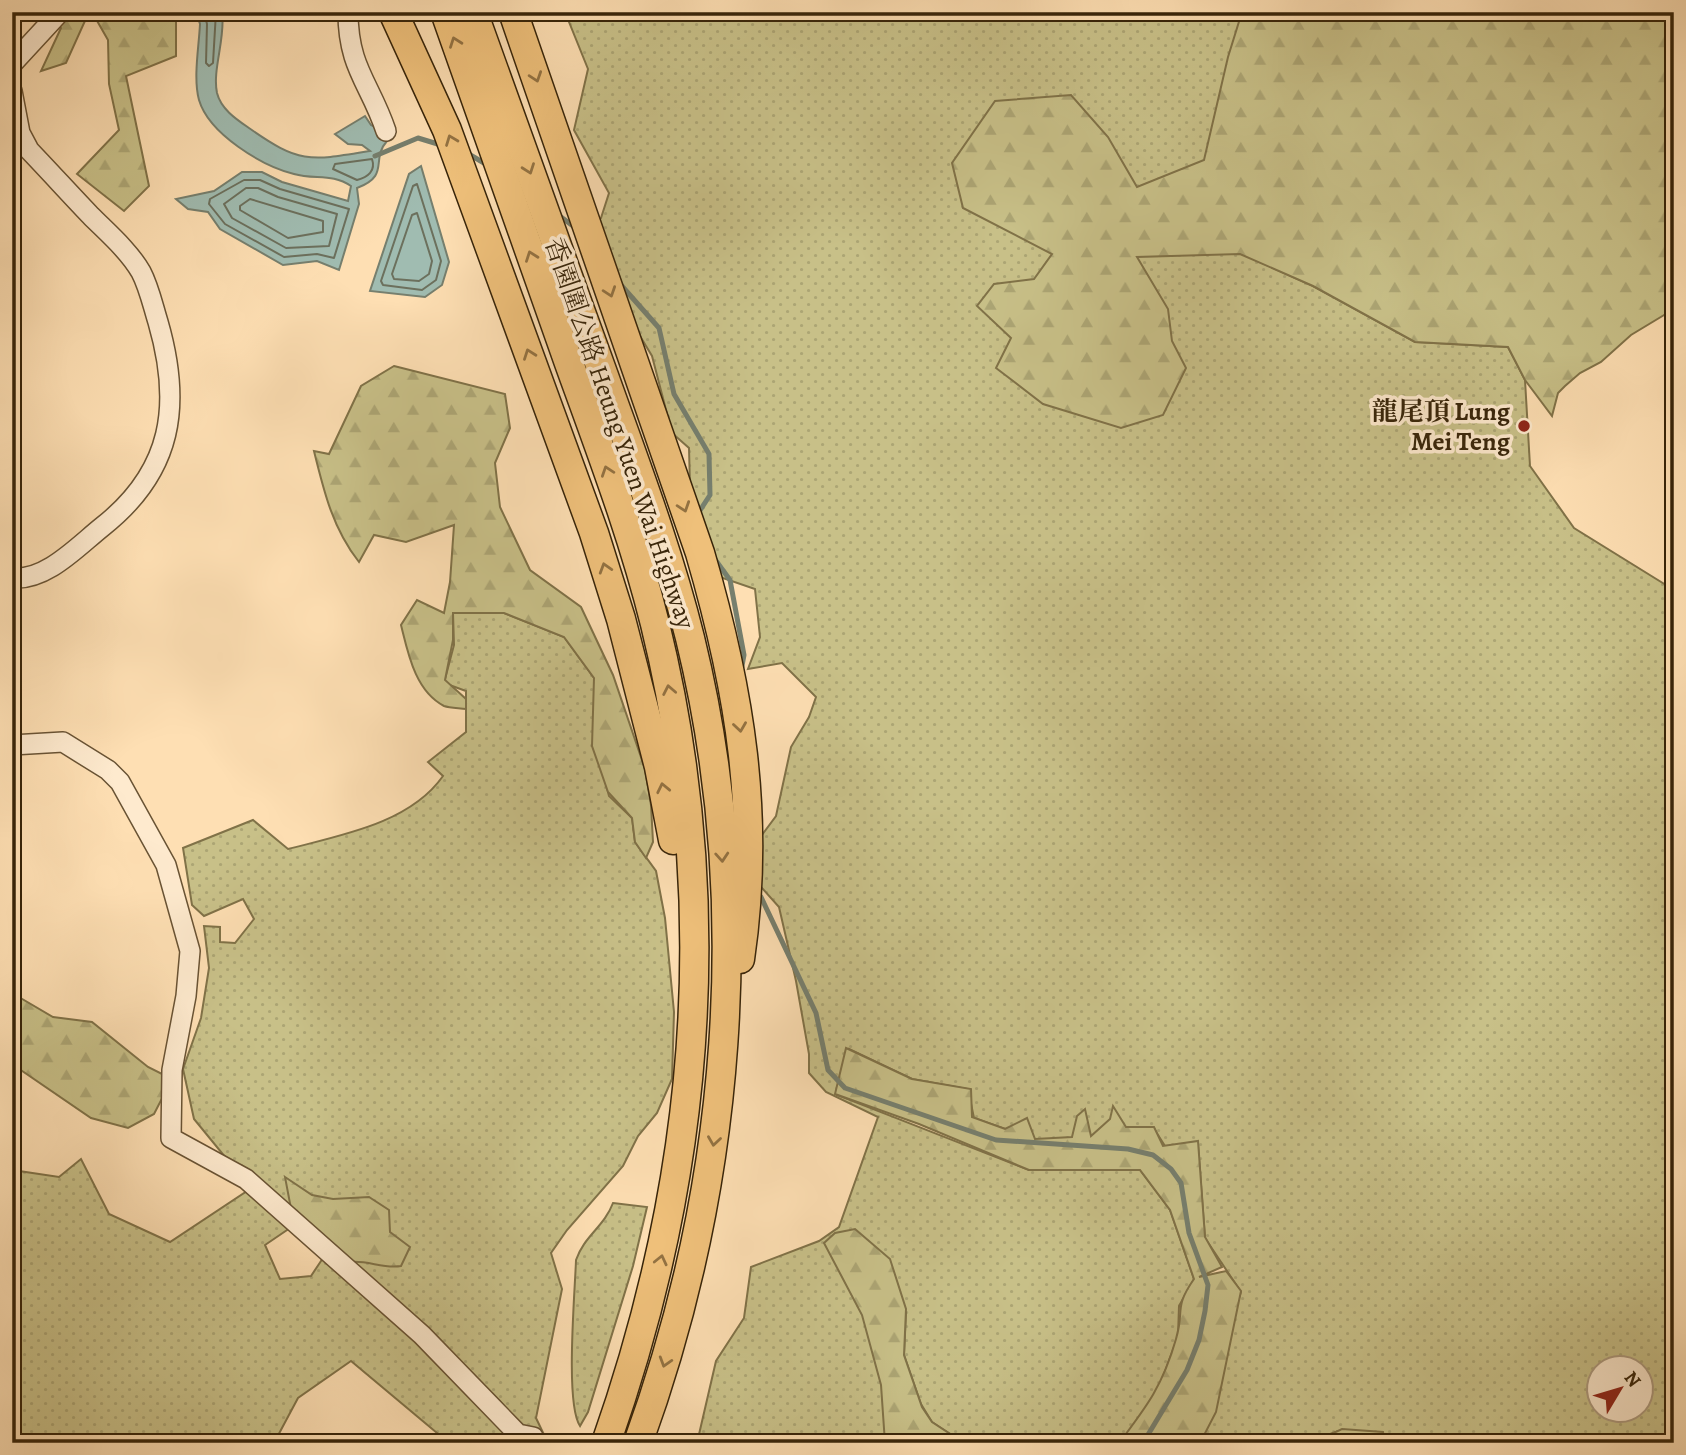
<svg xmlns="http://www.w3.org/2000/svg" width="1686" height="1455" viewBox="0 0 1686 1455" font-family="Alegreya,'Noto Serif SC',serif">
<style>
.grass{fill:url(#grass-dots);stroke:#807248;stroke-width:2;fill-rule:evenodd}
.forest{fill:url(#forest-firs);stroke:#807248;stroke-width:2}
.water{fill:#a0bcb1;stroke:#767f6e;stroke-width:2}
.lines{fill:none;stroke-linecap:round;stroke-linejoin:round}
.shore{stroke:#6c705d;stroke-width:2}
.stream{stroke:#767f6e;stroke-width:5}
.minor-casing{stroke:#695334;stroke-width:22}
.highway-casing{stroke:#372409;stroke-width:31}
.minor{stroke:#feeace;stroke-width:19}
.highway{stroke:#efc07a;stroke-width:28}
.oneway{stroke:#937242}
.poi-dot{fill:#8f2418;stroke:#feeace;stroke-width:2.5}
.labels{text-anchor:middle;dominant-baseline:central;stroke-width:7;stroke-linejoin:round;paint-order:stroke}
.poi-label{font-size:26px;font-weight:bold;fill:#372409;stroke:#feeace;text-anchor:end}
.street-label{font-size:26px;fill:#372409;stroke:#feeace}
</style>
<defs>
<pattern id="grass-dots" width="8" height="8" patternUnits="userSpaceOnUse" patternTransform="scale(1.75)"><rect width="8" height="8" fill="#c8c088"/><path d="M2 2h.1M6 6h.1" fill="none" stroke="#aca574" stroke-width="1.8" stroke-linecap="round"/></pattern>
<pattern id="forest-firs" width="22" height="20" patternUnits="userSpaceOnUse" patternTransform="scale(1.75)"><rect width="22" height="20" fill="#c8c088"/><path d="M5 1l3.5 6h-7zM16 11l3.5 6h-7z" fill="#aca574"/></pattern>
</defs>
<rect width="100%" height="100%" fill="#fedfb3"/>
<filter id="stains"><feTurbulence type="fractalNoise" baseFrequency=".00286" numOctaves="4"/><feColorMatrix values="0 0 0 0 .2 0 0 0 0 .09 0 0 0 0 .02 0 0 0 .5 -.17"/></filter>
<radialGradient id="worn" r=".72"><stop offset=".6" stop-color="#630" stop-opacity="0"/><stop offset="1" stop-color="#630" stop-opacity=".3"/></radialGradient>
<!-- grass -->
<g class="grass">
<path d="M565,12H1248L1240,253L1313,286L1415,342L1508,347L1525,380L1530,466L1574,528L1674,590V1443H1383L1338,1431L1306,1443H1192L1241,1292L1205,1238L1198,1144L1165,1146L1153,1127L1086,1139H1034L974,1118L968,1089L912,1079L849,1049L837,1095L1029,1170H1140L1170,1210L1194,1279L1179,1306L1178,1336L1158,1390L1121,1443H964L932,1422L921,1404L904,1355L906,1313L871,1331L884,1386L889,1443H697L716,1361L744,1318L751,1267L819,1241L839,1227L878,1117L826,1092L809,1073V1054L796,981L779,907L735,858L747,855L776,816L791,747L809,717L816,697L782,663L748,669L760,637L755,589L714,575L690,487L689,448L672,433L652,356L581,238L601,218L609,193L574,130L588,69ZM1598,1368H1640V1410H1598Z"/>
<path d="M499,611L564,637L594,678L596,746L609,796L632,818L635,842L656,871L665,918L674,1012L672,1079L657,1113L638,1136L623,1166L567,1230L551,1253L562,1289L536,1418L548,1443C523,1443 513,1414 498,1399C439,1339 365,1271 296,1224L265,1245L280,1279L311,1276L329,1249L518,1443H449L351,1361L298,1398L274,1443H12V1170L59,1177L81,1159L109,1214L170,1242L256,1185L230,1163L194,1119L183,1069L201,1018L209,968L204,926L220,927V942L235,943L254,919L243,899L204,916L192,905L183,848L253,820L288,849C342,835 410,823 443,776L428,762L466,732V691L444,683L454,645L453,613Z"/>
<path d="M613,1203L647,1207L633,1266L588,1412L580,1426C565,1404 575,1292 576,1260C584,1236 604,1227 613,1203Z"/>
</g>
<!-- forest -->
<g class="forest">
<polygon points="51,12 89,12 66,63 41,71 61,28"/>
<polygon points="92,12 174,12 176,18 176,56 126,76 149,186 124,211 77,174 119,130 109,84 108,40"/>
<polygon points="1242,12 1674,12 1674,309 1631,335 1601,362 1580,373 1565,386 1558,393 1552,416 1525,380 1508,347 1415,342 1313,286 1240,254 1137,257 1168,309 1172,341 1186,368 1163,415 1121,428 1043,404 996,368 1011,338 977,306 994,284 1034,279 1052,254 963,208 952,163 995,101 1071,95 1108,137 1137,187 1204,160 1228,57"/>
<path d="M394,366L505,394L510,428L495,463L500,507L530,570L581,607L613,675L645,769L651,805L653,842L646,858L635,842L632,818L608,792L592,746L594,678L564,637L504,613H453V640L445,680L466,699V709C460,708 450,708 444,706C415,691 408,653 401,625L417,600L444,613L450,582L454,525L406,542L374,535L359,562C333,529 324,492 314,451L329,454L361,386Z"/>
<polygon points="12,993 53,1017 92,1022 148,1067 172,1079 154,1114 128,1128 91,1118 12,1064"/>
<path d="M846,1048L912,1079L971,1089L972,1117L1005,1129L1027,1118L1035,1139L1072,1137L1077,1116L1085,1109L1091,1136L1110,1119L1113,1106L1126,1127H1154L1163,1146L1198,1141L1205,1237L1222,1267L1199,1277L1226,1271L1241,1291L1216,1412L1200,1443H1119C1147,1406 1163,1385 1176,1339C1185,1310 1173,1309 1194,1279L1170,1210L1140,1170H1029L919,1124L835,1094Z"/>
<path d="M285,1177L312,1195L333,1199L369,1197L389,1210L390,1232L410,1247L401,1266C383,1269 368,1260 350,1262L292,1214Z"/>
<polygon points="855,1229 890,1259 906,1309 904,1355 922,1407 932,1422 964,1443 885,1443 881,1385 862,1315 824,1243 835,1233"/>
<polygon points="1342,1429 1383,1432 1385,1443 1312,1443"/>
</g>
<!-- water -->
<g class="water">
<path d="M196,12H222C226,37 212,70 217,93C221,109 236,119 249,128C300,164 310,161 370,151L362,145L348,144L335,134L365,116L371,125L385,132L387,141C370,160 391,175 357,188L359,204L339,270L317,261L283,265L220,229L208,212L188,209L176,199L214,191L242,172H262L282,182L348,201L351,186C332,173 315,180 294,174C262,166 209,134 199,100C193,78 199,46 200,24Z"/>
<polygon points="421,166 449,262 442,285 425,297 370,291 409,174"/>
</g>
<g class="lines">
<!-- shore -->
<g class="shore">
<polyline points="204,12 207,24 206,63 209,66 213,63 216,12"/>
<path d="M372,159C376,171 368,177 357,180L333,169L335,164Z"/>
<polygon points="260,180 280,189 349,209 334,258 317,254 284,257 225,224 209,204 210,199 244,180"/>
<polygon points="417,184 441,261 436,280 422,290 383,285 381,281 413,186"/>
<polygon points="246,188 258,188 278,197 337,214 329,246 286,248 232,218 224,204"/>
<polygon points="250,199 323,221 323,232 288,238 240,210 240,206"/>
<polygon points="417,213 432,261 429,274 419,281 394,279 392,274 412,215"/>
</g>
<!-- stream -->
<g class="stream">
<polyline points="467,153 489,166"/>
<polyline points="375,156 418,138 441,145"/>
<polyline points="557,214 577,229"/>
<polyline points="621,285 659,328 674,394 709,454 710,495 697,515"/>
<polyline points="714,558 730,580 744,655 741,671"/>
<polyline points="757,893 761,897 816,1013 828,1070 845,1088 996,1140 1128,1149 1153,1155 1171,1169 1181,1183 1189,1233 1208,1285 1205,1311 1199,1340 1187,1370 1143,1443"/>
</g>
<!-- minor casing -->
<g class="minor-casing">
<g id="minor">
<path d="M348,12C348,68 370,83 386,131"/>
<polyline points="12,64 60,12"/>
<path d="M12,91L20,133L29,150C50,172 70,194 91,216C108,233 129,251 141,272C149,287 153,306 158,322C182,405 173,471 102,527C77,547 46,581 12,578"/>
<polyline points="12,745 63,742 108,770 120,782 166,865 190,951 186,996 172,1070 171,1138 246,1179 422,1335 518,1434 533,1437 534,1443"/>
</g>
</g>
<!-- highway casing -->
<g class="highway-casing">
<g id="highway">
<polyline points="393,12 447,130 594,533 621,619 659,767 673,840"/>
<path d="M445,12C486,129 528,246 569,363C600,449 633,535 655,624C723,901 700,1176 606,1443"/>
<path d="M473,12C517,134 560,255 604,376C635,463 668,549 690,638C755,904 731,1187 638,1443"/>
<path d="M513,12L700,553C740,690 761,817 740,959"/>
</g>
</g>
<!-- minor -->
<use href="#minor" class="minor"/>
<!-- highway -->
<use href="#highway" class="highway"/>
</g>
<!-- one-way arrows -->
<defs><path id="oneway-chevron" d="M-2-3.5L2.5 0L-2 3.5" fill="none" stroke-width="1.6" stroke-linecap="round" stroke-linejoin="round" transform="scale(1.75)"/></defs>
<g class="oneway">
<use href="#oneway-chevron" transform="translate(455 42) rotate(-110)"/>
<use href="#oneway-chevron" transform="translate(536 77) rotate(71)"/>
<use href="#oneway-chevron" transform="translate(451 140) rotate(-111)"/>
<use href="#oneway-chevron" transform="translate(529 169) rotate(70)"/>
<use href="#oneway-chevron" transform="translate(531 256) rotate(-110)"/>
<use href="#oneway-chevron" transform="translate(610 292) rotate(71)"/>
<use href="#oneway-chevron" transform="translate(529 354) rotate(-110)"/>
<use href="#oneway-chevron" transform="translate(607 471) rotate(-109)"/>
<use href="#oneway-chevron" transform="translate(684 507) rotate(71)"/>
<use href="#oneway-chevron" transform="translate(605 568) rotate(-107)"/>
<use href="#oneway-chevron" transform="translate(669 690) rotate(-101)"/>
<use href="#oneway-chevron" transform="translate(740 727) rotate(82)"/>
<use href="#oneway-chevron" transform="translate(663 788) rotate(-102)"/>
<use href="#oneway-chevron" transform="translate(722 857) rotate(86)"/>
<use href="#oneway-chevron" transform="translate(714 1141) rotate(98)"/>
<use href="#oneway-chevron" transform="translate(661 1260) rotate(-77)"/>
<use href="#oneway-chevron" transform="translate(665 1362) rotate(107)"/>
</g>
<!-- markers -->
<circle class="poi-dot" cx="1524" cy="426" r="7"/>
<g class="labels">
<!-- poi labels -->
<g class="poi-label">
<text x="1510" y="411">龍尾頂 Lung<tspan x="1510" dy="30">Mei Teng</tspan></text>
</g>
<!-- street labels -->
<g class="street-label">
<text transform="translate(620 433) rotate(71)">香園圍公路 Heung Yuen Wai Highway</text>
</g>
</g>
<!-- margin -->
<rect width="1686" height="1455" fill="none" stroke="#fedfb3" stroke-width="42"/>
<rect x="14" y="14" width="1658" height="1427" fill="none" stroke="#372409" stroke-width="3.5"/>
<rect x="21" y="21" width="1644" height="1413" fill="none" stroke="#372409" stroke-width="2"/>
<!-- north arrow -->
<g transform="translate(1620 1389) rotate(52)"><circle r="33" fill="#feeace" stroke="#ae9b7f" stroke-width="2"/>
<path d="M0-5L12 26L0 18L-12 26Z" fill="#8f2418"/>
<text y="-10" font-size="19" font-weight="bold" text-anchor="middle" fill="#372409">N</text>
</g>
<rect width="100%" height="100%" filter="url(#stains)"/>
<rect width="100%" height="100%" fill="url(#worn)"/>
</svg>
